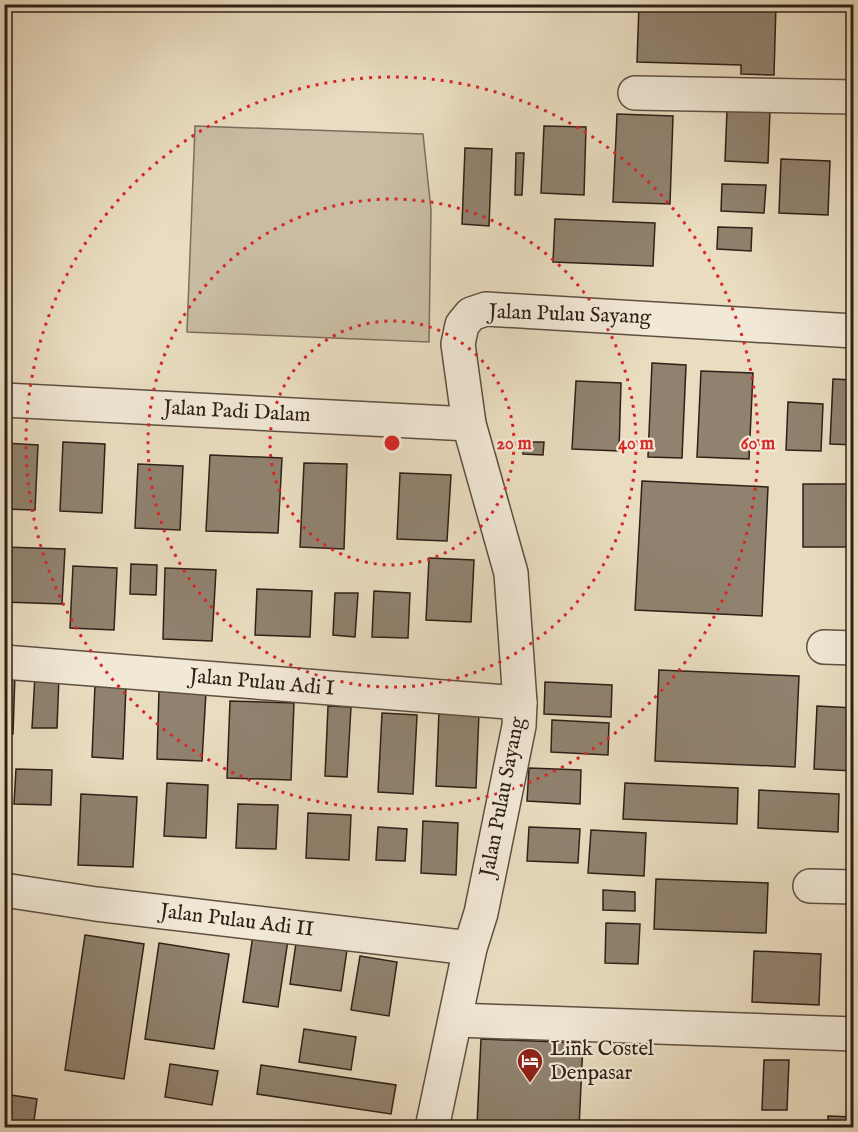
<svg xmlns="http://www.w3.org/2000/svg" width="858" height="1132" viewBox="0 0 858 1132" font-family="'IM FELL English',serif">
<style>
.green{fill:#c9bca3;stroke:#7c6e5d;stroke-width:1.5}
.building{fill:#90826f;stroke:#2f2017;stroke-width:1.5}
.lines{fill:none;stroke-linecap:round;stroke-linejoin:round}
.minor-casing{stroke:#5e4f41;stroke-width:36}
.minor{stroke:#f1e8d6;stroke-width:33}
.ring{fill:none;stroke:#d62828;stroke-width:3;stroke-dasharray:3 6}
.labels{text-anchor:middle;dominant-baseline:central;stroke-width:4.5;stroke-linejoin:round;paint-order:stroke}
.street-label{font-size:21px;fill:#2f2017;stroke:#f1e8d6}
.poi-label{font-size:21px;fill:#2f2017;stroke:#f1e8d6;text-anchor:start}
.centre{fill:#d62828;stroke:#f1e8d6;stroke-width:3}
.ring-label{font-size:18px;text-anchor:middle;font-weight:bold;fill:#d62828;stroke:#f1e8d6;stroke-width:4.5;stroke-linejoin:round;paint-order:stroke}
</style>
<rect width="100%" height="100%" fill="#e9dcc0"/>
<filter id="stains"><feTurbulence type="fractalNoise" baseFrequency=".00333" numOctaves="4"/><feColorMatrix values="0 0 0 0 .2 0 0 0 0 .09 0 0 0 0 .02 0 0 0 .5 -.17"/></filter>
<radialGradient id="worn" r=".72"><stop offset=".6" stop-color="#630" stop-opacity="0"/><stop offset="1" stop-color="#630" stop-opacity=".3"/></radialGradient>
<!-- green -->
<polygon class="green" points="195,126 423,134 431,210 429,342 187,332"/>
<!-- building -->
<g class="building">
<polygon points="639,4 776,4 774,75 741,74 741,65 637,62"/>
<polygon points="850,4 854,4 854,43 849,43"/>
<polygon points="727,110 770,111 768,163 725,161"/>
<polygon points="617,114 673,116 670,204 613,202"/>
<polygon points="852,120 854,120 854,189 849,189"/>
<polygon points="544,126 586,127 584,195 541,193"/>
<polygon points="465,148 492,149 489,226 462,224"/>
<polygon points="516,153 524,153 522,195 515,195"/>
<polygon points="781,159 830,161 828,215 779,213"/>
<polygon points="722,184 766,185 764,213 721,211"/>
<polygon points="555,219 655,223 653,266 553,262"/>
<polygon points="718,227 752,228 751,251 717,249"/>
<polygon points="652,363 686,365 682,458 648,457"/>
<polygon points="701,371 753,373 749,459 697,457"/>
<polygon points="833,379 854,380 854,445 830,444"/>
<polygon points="576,381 621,383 619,451 572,449"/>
<polygon points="788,402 823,404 821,451 786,450"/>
<polygon points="63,442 105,444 102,513 60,511"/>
<polygon points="524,442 544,442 543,455 523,454"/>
<polygon points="4,443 38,445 35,510 4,509"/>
<polygon points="210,455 282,458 278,533 206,531"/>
<polygon points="304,463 347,464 344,549 300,547"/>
<polygon points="138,464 183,466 180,530 135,528"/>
<polygon points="400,473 451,475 447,541 397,539"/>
<polygon points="642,481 768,487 762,616 635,610"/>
<rect x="803" y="484" width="51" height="63"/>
<polygon points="4,547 65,549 62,604 4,602"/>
<polygon points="429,558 474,560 471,622 426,620"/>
<polygon points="131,564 157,565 156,595 130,594"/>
<polygon points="73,566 117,568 114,630 70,628"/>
<polygon points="165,568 216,570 212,641 163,639"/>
<polygon points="257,589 312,591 310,637 255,635"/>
<polygon points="374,591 410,593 408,638 372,637"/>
<polygon points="335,593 358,593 355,637 333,635"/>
<polygon points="659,670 799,676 795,767 655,761"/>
<polygon points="4,673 15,674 13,734 4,734"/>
<polygon points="35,675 59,676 57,728 32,728"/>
<polygon points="545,682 612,685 611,717 544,714"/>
<polygon points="95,684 126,686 123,759 92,757"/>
<polygon points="159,690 206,692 202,761 157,759"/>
<polygon points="230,701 294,703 291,780 227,778"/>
<polygon points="328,706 351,707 347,777 325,776"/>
<polygon points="817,706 854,708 854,771 814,769"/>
<polygon points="439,711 479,713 476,788 436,786"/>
<polygon points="382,713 417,715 413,794 378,792"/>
<polygon points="552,720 609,723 608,755 551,752"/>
<polygon points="529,768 581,770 580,804 527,801"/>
<polygon points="16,769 52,770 51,805 14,804"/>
<polygon points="167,783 208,785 206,838 164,836"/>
<polygon points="625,783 738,788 737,824 623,819"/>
<polygon points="759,790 839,794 838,832 758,828"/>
<polygon points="81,794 137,797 133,867 78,865"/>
<polygon points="238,804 278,805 276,849 236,848"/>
<polygon points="308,813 351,815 349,860 306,858"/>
<polygon points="423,821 458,823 456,875 421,873"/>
<polygon points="378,827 407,829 405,861 376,860"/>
<polygon points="529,827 580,829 578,863 527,861"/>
<polygon points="591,830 646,833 644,876 588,873"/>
<polygon points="656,879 768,883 766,933 654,929"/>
<polygon points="603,890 635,892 635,911 603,910"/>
<polygon points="606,923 640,924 638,964 605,963"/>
<polygon points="85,935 144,944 124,1079 65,1070"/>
<polygon points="253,935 288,940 278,1007 243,1002"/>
<polygon points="159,943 229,954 214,1049 145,1039"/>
<polygon points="296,943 347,950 341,991 290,984"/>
<polygon points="754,951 821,954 819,1005 752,1002"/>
<polygon points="360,956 397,962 389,1016 351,1010"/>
<polygon points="304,1029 356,1037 351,1070 299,1062"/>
<polygon points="481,1039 583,1043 579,1128 477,1125"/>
<polygon points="764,1060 789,1060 787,1110 762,1110"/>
<polygon points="170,1064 218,1071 212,1105 165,1097"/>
<polygon points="261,1065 396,1085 391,1114 257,1094"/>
<polygon points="4,1094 37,1099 33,1128 4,1128"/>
<polygon points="828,1116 854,1117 854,1128 828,1128"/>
<polygon points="749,1125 797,1127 797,1128 749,1128"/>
</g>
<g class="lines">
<!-- minor casing -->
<g class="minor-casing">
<g id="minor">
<polyline points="635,93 854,97"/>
<polyline points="4,400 469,424"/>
<polyline points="824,647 854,648"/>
<polyline points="4,662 520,703"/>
<polyline points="810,886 854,887"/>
<polyline points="4,890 96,904 470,948"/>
<polyline points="456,1020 854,1034"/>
<polyline points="432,1128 470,948 481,913 519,726 520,703 511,573 469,424 458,344 462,325 471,314 486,309 854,331"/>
</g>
</g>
<!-- minor -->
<use href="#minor" class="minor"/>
</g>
<!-- distance rings -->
<g class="ring">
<circle cx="392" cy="443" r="122"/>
<circle cx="392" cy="443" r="244"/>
<circle cx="392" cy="443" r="366"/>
</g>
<!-- icons -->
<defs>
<g id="hotel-pin" transform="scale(1.35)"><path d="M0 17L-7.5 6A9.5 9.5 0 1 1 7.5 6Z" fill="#8f2418" stroke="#f1e8d6"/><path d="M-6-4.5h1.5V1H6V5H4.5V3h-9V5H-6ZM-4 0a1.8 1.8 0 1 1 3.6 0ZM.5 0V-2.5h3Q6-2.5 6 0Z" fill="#fff"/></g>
</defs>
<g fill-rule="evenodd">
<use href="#hotel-pin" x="530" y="1061"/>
</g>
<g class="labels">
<!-- street labels -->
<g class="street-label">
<text transform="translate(570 315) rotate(2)">Jalan Pulau Sayang</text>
<text transform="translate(237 412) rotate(3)">Jalan Padi Dalam</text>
<text transform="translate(262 683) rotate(5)">Jalan Pulau Adi I</text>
<text transform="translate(503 797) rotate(-79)">Jalan Pulau Sayang</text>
<text transform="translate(237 921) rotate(7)">Jalan Pulau Adi II</text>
</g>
<!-- poi labels -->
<g class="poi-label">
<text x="550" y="1049">Link Costel<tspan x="550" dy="24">Denpasar</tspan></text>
</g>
</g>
<circle cx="392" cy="443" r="9" class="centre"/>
<g class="ring-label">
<text x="514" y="449">20 m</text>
<text x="636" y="449">40 m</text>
<text x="758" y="449">60 m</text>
</g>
<!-- margin -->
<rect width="858" height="1132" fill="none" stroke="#e9dcc0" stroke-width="24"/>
<rect x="6" y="6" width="846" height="1120" fill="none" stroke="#2f2017" stroke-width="3"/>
<rect x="12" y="12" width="834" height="1108" fill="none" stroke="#2f2017" stroke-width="1.5"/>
<rect width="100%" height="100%" filter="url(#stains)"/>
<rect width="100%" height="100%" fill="url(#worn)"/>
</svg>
